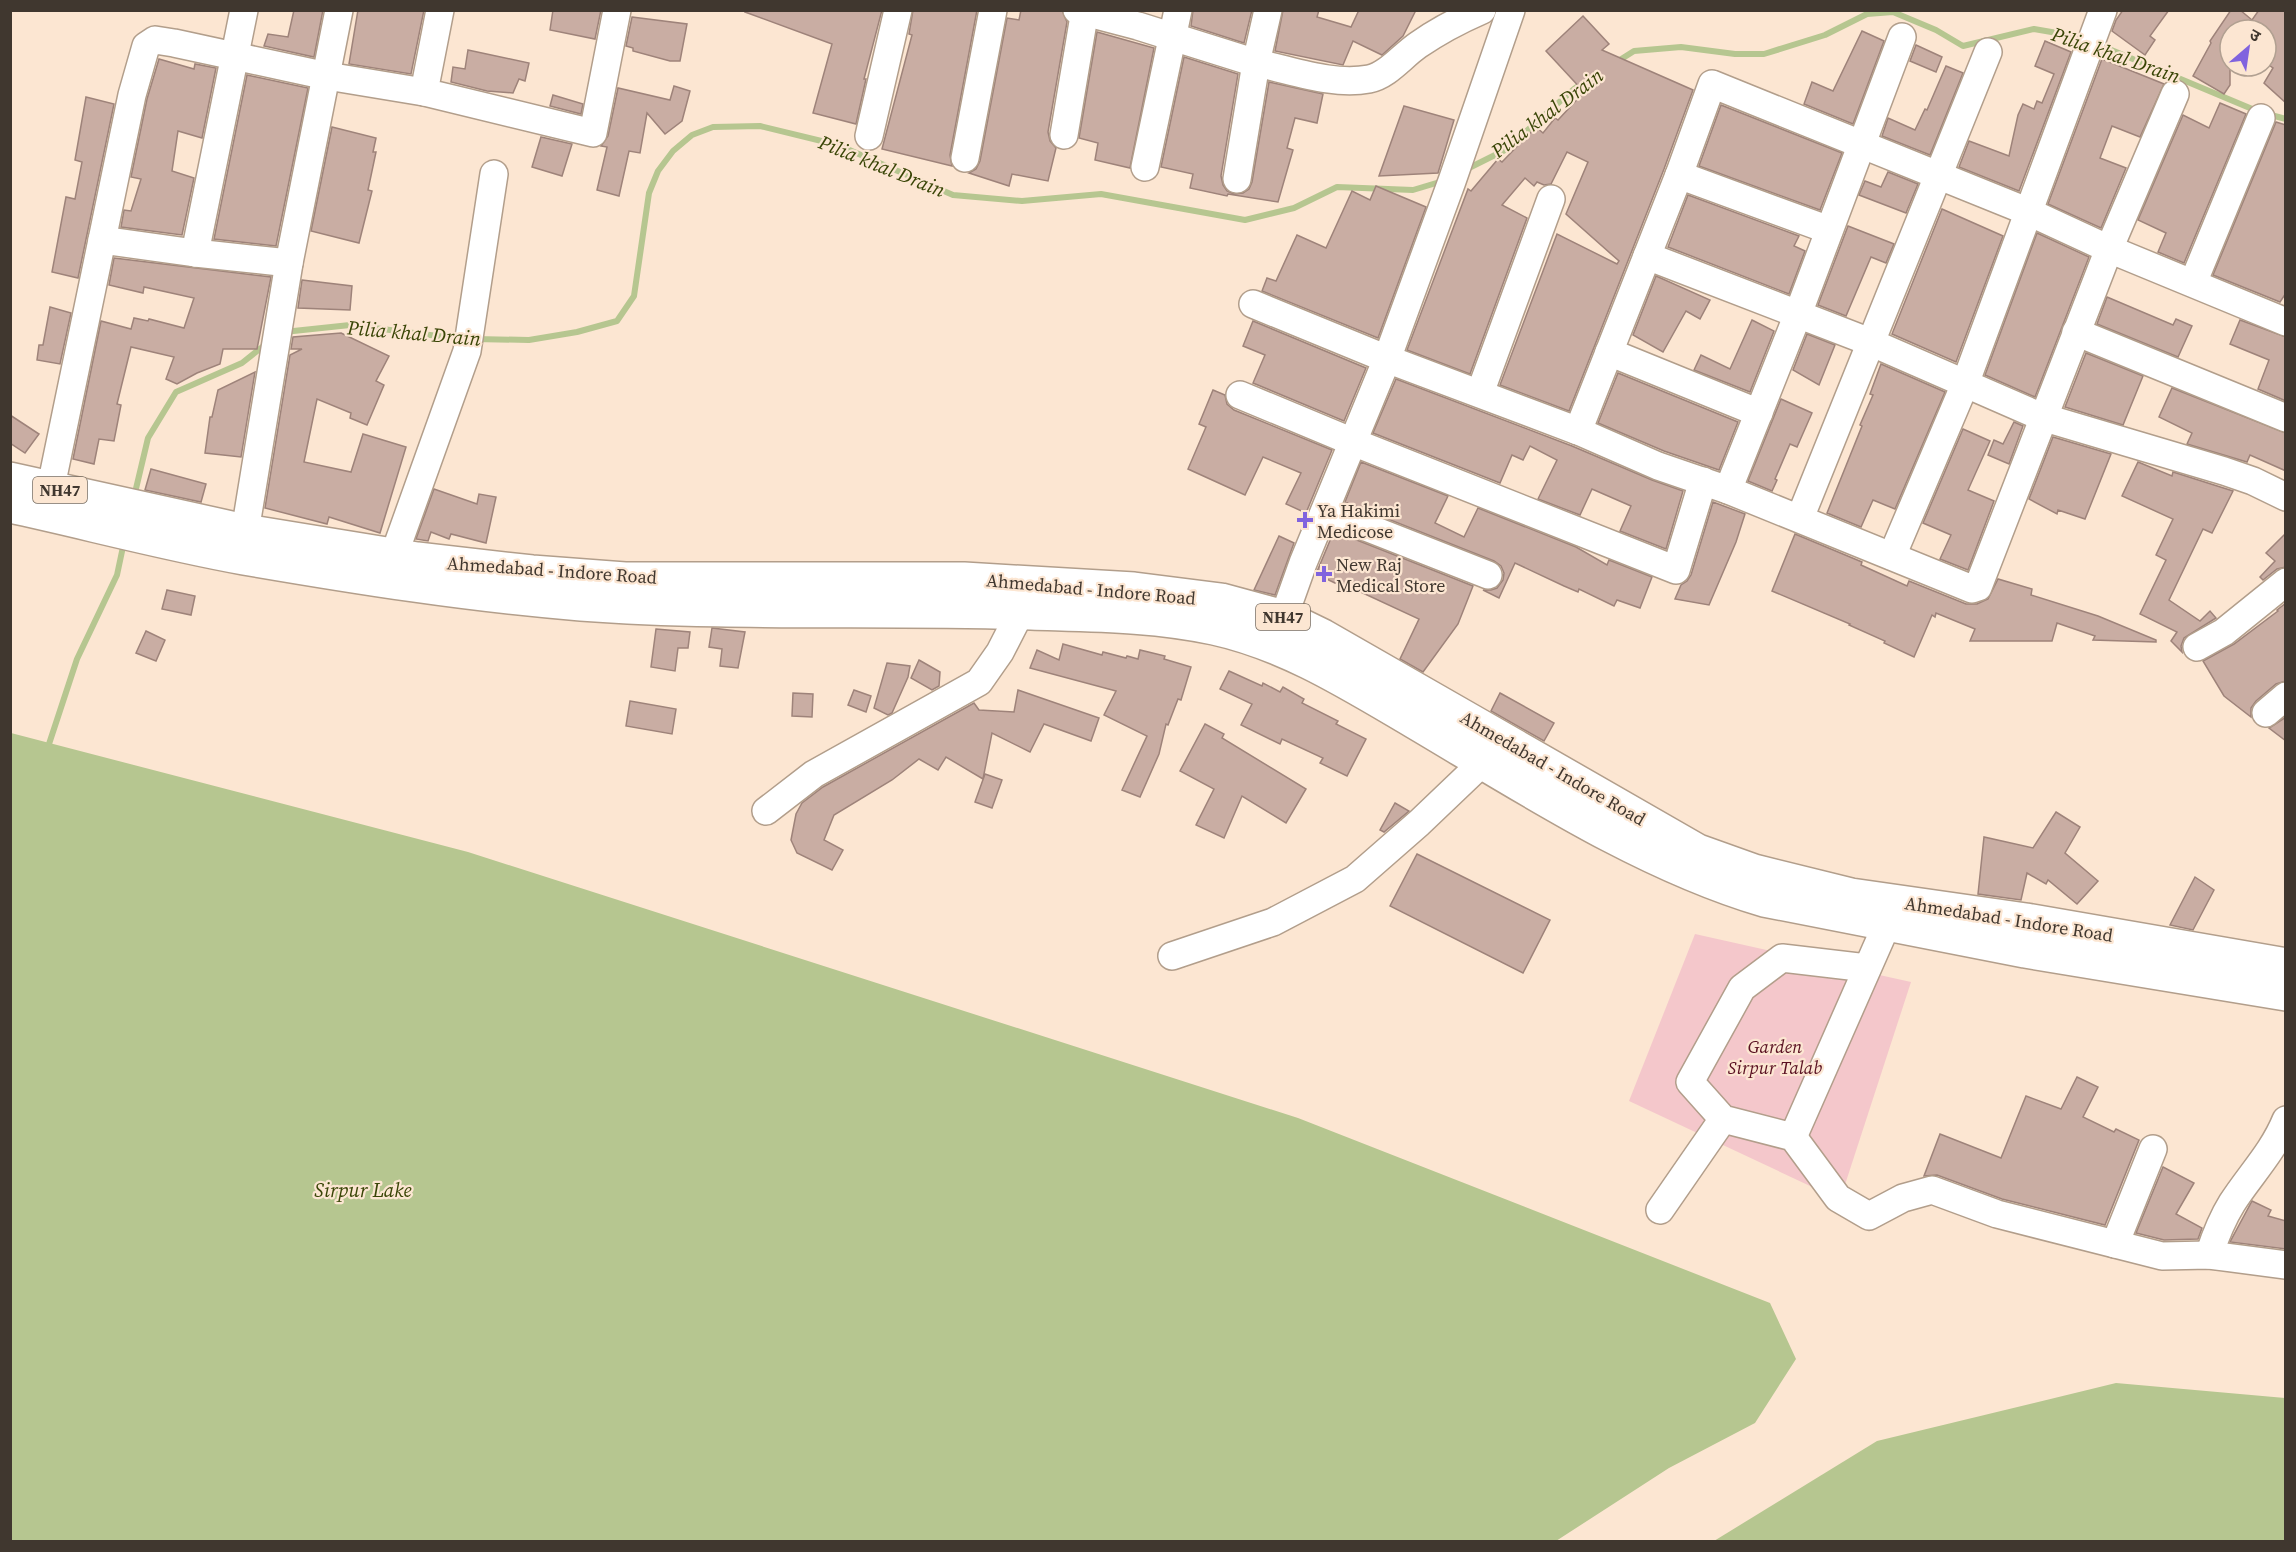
<svg xmlns="http://www.w3.org/2000/svg" width="2296" height="1552" viewBox="0 0 2296 1552" font-family="'Source Serif 4','Noto Sans Devanagari',serif">
<style>
.green{fill:#f4c7cb}
.water{fill:#b6c690}
.lines{fill:none;stroke-linecap:round;stroke-linejoin:round}
.stream{stroke:#b6c690;stroke-width:6}
.building{fill:#c9ada3;stroke:#9e837a;stroke-width:1.5}
.minor-casing{stroke:#b29e8b;stroke-width:30}
.highway-casing{stroke:#b29e8b;stroke-width:36}
.minor{stroke:#fff;stroke-width:27}
.highway{stroke:#fff;stroke-width:33}
.poi-dot{fill:#8063de;stroke:#fce6d2;stroke-width:2}
.labels{text-anchor:middle;dominant-baseline:central;stroke-width:4.5;stroke-linejoin:round;paint-order:stroke}
.shield{fill:#fce6d2;stroke:#786c60;stroke-width:1.5}
.shield-label{font-size:16px;font-weight:bold;fill:#40372f}
.poi-label{font-size:18px;fill:#40372f;stroke:#fce6d2;text-anchor:start}
.street-label{font-size:18px;fill:#40372f;stroke:#fce6d2}
.park-label{font-size:18px;font-style:italic;fill:#5a1122;stroke:#fce6d2}
.water-label{font-size:20px;font-style:italic;fill:#394506;stroke:#fce6d2}
</style>
<rect width="100%" height="100%" fill="#fce6d2"/>
<!-- green -->
<polygon class="green" points="1695,934 1911,982 1840,1200 1629,1101"/>
<!-- water -->
<g class="water">
<polygon points="11,733 468,852 1298,1118 1770,1303 1796,1359 1755,1423 1669,1468 1556,1541 11,1541"/>
<polygon points="2116,1383 2285,1398 2285,1541 1714,1541 1877,1441"/>
</g>
<g class="lines">
<!-- stream -->
<g class="stream">
<polyline points="2097,47 2109,49 2257,111"/>
<polyline points="1615,63 1634,51 1681,47 1735,54 1764,54 1825,35 1867,14 1893,12 1936,30 1963,46 2034,29 2063,34 2084,45"/>
<polyline points="2267,114 2286,119"/>
<polyline points="1465,170 1505,150 1574,89 1584,82"/>
<polyline points="284,332 350,325 462,339"/>
<polyline points="475,339 529,340 577,332 617,321 634,296 649,193 658,171 673,151 692,135 713,127 760,126 838,145 953,195 1022,201 1101,194 1245,220 1294,208 1337,187 1413,190 1443,181"/>
<polyline points="134,497 148,438 176,392 242,363 266,344"/>
<polyline points="49,744 77,659 117,575 124,542"/>
</g>
</g>
<!-- building -->
<g class="building">
<polygon points="294,10 323,10 314,57 264,46 268,34 288,37"/>
<polygon points="358,10 424,10 411,74 349,64"/>
<polygon points="553,10 601,10 595,39 550,30"/>
<polygon points="746,10 882,10 864,79 866,79 856,124 813,113 832,44 745,12"/>
<polygon points="913,10 977,10 950,155 952,166 882,149 912,35 909,34"/>
<polygon points="1021,10 1062,10 1067,22 1048,132 1050,141 1056,148 1048,181 1012,174 1009,186 969,173 976,169 980,161 1007,18 1019,20"/>
<polygon points="1193,10 1252,10 1244,43 1191,26"/>
<polygon points="1283,10 1319,10 1317,17 1351,27 1359,10 1416,10 1403,36 1382,55 1353,41 1343,65 1275,51"/>
<polygon points="2123,10 2169,10 2150,36 2155,40 2145,55 2112,31 2116,20"/>
<polygon points="2231,10 2240,10 2252,20 2259,10 2286,10 2286,103 2264,83 2273,68 2266,63 2266,30 2230,30 2230,85 2224,94 2193,76 2211,43 2210,41"/>
<polygon points="1583,16 1609,44 1602,50 1693,90 1664,169 1569,411 1500,385 1557,234 1617,264 1619,261 1566,214 1588,162 1567,152 1551,184 1544,185 1537,182 1534,186 1525,178 1502,205 1527,218 1470,374 1407,350 1468,189 1471,191 1498,159 1502,162 1536,127 1543,133 1555,118 1558,120 1584,92 1546,51"/>
<polygon points="632,17 687,24 680,61 670,61 633,51 633,48 626,46"/>
<polygon points="1862,31 1884,41 1853,124 1804,104 1812,82 1833,91"/>
<polygon points="1097,32 1154,48 1130,168 1095,160 1098,143 1079,138"/>
<polygon points="2045,41 2071,52 2019,191 1959,167 1969,141 2009,156 2018,115 2023,104 2034,109 2037,101 2042,103 2054,74 2035,66"/>
<polygon points="1916,45 1942,57 1936,72 1910,61"/>
<polygon points="468,50 529,63 525,81 519,79 513,93 487,91 451,82 453,67 465,69"/>
<polygon points="1184,57 1238,74 1221,176 1223,185 1227,191 1234,194 1243,193 1249,189 1252,182 1269,82 1323,94 1317,123 1295,118 1287,148 1293,150 1278,202 1228,194 1227,196 1190,188 1193,174 1161,167"/>
<polygon points="159,59 194,69 195,64 216,68 202,138 178,131 172,171 194,178 182,235 121,227 124,210 131,211 141,179 131,177 147,99"/>
<polygon points="2102,59 2164,84 2140,137 2112,126 2100,158 2126,168 2101,228 2048,204"/>
<polygon points="1946,66 1963,73 1930,155 1882,136 1888,118 1915,130 1925,109 1927,110"/>
<polygon points="247,75 308,88 276,246 214,239"/>
<polygon points="674,86 690,91 682,121 665,134 647,113 640,153 629,151 619,196 597,190 607,147 601,146 608,136 618,88 670,100"/>
<polygon points="553,95 583,104 581,114 550,106"/>
<polygon points="86,97 114,104 78,278 52,272 66,197 75,199 82,162 75,160"/>
<polygon points="2220,103 2246,114 2184,263 2158,252 2166,233 2138,220 2183,115 2209,128"/>
<polygon points="1721,105 1842,153 1820,210 1699,166"/>
<polygon points="1404,106 1454,120 1438,173 1379,176"/>
<polygon points="2276,122 2286,125 2286,293 2280,302 2213,275"/>
<polygon points="332,127 376,138 373,152 376,152 368,190 372,191 359,243 311,231"/>
<polygon points="541,137 572,144 562,176 532,167"/>
<polygon points="1888,172 1918,184 1906,213 1859,195 1865,181 1881,187"/>
<polygon points="1376,186 1426,207 1378,338 1262,291 1267,278 1276,281 1297,235 1326,248 1352,191 1370,200"/>
<polygon points="1688,195 1799,236 1794,246 1805,251 1789,294 1668,247"/>
<polygon points="1942,209 2003,236 1956,362 1892,334"/>
<polygon points="1848,226 1894,244 1886,263 1871,257 1846,316 1818,305"/>
<polygon points="2037,233 2089,257 2035,397 1985,375"/>
<polygon points="114,258 271,277 257,349 223,349 220,364 197,373 177,384 166,379 174,357 131,347 117,404 121,405 114,441 99,439 94,464 73,459 101,321 131,329 134,318 148,321 149,319 184,328 194,298 144,287 143,293 109,285"/>
<polygon points="1656,276 1710,300 1700,319 1686,311 1663,352 1633,335"/>
<polygon points="302,280 352,286 350,310 298,308"/>
<polygon points="2107,297 2173,325 2176,319 2192,326 2178,357 2097,324"/>
<polygon points="50,307 71,313 60,364 37,360 39,345 43,345"/>
<polygon points="1752,320 1774,331 1750,392 1694,370 1701,355 1730,369"/>
<polygon points="2240,320 2286,337 2286,401 2258,389 2269,360 2230,344"/>
<polygon points="1253,321 1366,368 1344,421 1253,383 1265,355 1243,346"/>
<polygon points="341,333 389,356 376,381 384,385 367,425 350,418 351,413 317,399 304,462 351,472 363,434 406,447 380,533 329,517 327,524 265,508 290,355 302,349 291,349 293,337"/>
<polygon points="1807,334 1835,345 1819,385 1793,370"/>
<polygon points="2086,353 2143,376 2123,425 2065,407"/>
<polygon points="1881,364 1945,392 1895,509 1873,500 1861,527 1827,513 1862,426 1860,425 1873,395 1870,394"/>
<polygon points="255,372 241,457 205,453 210,417 212,417 218,390"/>
<polygon points="1618,373 1738,422 1719,470 1664,451 1598,423"/>
<polygon points="1396,379 1572,446 1652,480 1683,491 1666,549 1620,531 1631,506 1592,489 1580,515 1538,499 1557,460 1530,446 1523,460 1512,455 1500,483 1373,433"/>
<polygon points="2172,388 2286,433 2286,471 2250,455 2247,462 2187,444 2192,433 2159,417"/>
<polygon points="1213,390 1225,395 1227,404 1234,410 1332,450 1306,513 1286,504 1301,473 1263,457 1245,495 1188,469 1206,427 1199,424"/>
<polygon points="1781,399 1812,413 1797,447 1790,444 1775,479 1777,480 1772,491 1748,481"/>
<polygon points="10,415 39,434 25,453 10,443"/>
<polygon points="2014,422 2023,426 2009,464 1988,455 1994,440 2003,444"/>
<polygon points="1963,429 1990,441 1968,490 1994,501 1968,570 1940,559 1951,535 1923,523"/>
<polygon points="2053,437 2111,454 2085,519 2058,510 2057,514 2029,499"/>
<polygon points="1361,462 1448,496 1435,523 1464,537 1478,508 1576,547 1607,565 1609,560 1652,577 1640,608 1617,600 1614,606 1579,589 1578,592 1564,586 1515,563 1499,598 1483,590 1491,590 1497,588 1503,580 1504,573 1501,566 1494,561 1345,502"/>
<polygon points="2138,462 2172,476 2173,472 2233,491 2212,533 2203,529 2169,600 2200,621 2210,611 2216,618 2184,638 2181,646 2182,652 2171,641 2177,632 2140,614 2166,560 2156,555 2173,519 2122,496"/>
<polygon points="151,469 206,484 201,502 145,490"/>
<polygon points="434,489 477,504 479,494 496,497 486,543 451,534 449,539 431,532 428,541 416,539"/>
<polygon points="1713,502 1745,514 1736,542 1709,605 1675,599 1681,585 1687,581 1691,575"/>
<polygon points="1334,531 1473,586 1458,624 1423,672 1400,659 1419,619 1337,581 1335,583 1316,574"/>
<polygon points="2286,533 2286,567 2277,569 2263,580 2260,577 2275,561 2266,553"/>
<polygon points="1795,534 1862,562 1861,565 1907,586 1909,581 1966,604 1977,604 1988,599 1998,579 2032,589 2031,595 2098,616 2156,640 2156,642 2093,640 2095,636 2057,623 2052,641 1970,641 1975,629 1936,613 1935,617 1932,615 1914,657 1884,643 1885,641 1849,625 1850,624 1772,591"/>
<polygon points="1279,536 1294,543 1275,595 1254,590"/>
<polygon points="167,590 195,596 191,615 162,609"/>
<polygon points="2286,603 2286,681 2276,684 2256,701 2251,708 2251,717 2224,696 2203,661 2234,644 2278,611 2277,610"/>
<polygon points="712,628 745,632 738,668 720,666 722,649 709,647"/>
<polygon points="656,629 690,632 688,648 678,648 675,671 651,667"/>
<polygon points="146,631 165,640 156,661 136,653"/>
<polygon points="1063,644 1102,655 1103,652 1126,658 1127,656 1138,659 1140,650 1165,656 1164,659 1191,667 1181,700 1178,699 1168,725 1166,724 1159,754 1140,797 1122,790 1147,736 1104,715 1116,691 1030,668 1037,650 1059,660"/>
<polygon points="919,660 940,672 939,686 932,690 911,678"/>
<polygon points="887,663 910,666 908,677 892,713 888,715 874,708"/>
<polygon points="1229,671 1262,686 1263,683 1280,692 1283,687 1304,699 1302,703 1338,721 1336,724 1366,739 1347,776 1320,763 1323,758 1282,739 1280,744 1241,725 1252,704 1220,689"/>
<polygon points="854,690 871,696 866,712 848,705"/>
<polygon points="1018,690 1099,718 1091,741 1044,724 1030,752 992,733 983,779 946,757 938,770 919,759 892,780 834,815 824,840 843,850 832,870 797,853 791,840 796,814 802,803 823,787 974,703 979,710 1014,712"/>
<polygon points="793,693 813,694 812,717 792,716"/>
<polygon points="1500,693 1554,723 1544,741 1491,711"/>
<polygon points="630,701 676,709 672,734 626,726"/>
<polygon points="2286,717 2286,741 2269,728"/>
<polygon points="1205,724 1224,734 1222,738 1306,789 1286,823 1242,796 1224,838 1196,825 1214,789 1180,771"/>
<polygon points="985,774 1002,780 992,808 975,802"/>
<polygon points="1395,803 1409,811 1384,832 1380,830"/>
<polygon points="2056,812 2080,827 2065,853 2098,881 2077,904 2048,880 2046,884 2027,873 2021,900 1978,894 1984,837 2033,848"/>
<polygon points="1417,854 1550,920 1523,973 1390,906"/>
<polygon points="2195,877 2214,890 2193,930 2170,925"/>
<polygon points="2077,1077 2098,1087 2083,1117 2114,1132 2116,1129 2139,1140 2105,1225 2002,1199 1937,1175 1924,1176 1940,1134 2001,1158 2026,1096 2061,1109"/>
<polygon points="2163,1167 2194,1183 2176,1214 2202,1228 2198,1239 2164,1240 2136,1233"/>
<polygon points="2252,1201 2271,1210 2268,1216 2286,1221 2286,1249 2230,1242"/>
</g>
<g class="lines">
<!-- minor casing -->
<g class="minor-casing">
<g id="minor">
<polyline points="440,10 424,92 593,133 617,10"/>
<polyline points="1077,10 1138,26 1256,63 1268,10"/>
<polyline points="1064,135 1085,10"/>
<polyline points="869,136 898,10"/>
<polyline points="965,158 993,10"/>
<polyline points="1145,167 1178,10"/>
<polyline points="1679,175 1829,230"/>
<path d="M1237,179L1256,63C1292,70 1332,86 1369,79C1388,75 1402,56 1418,45C1438,31 1459,20 1482,10"/>
<polyline points="102,240 195,253 289,263"/>
<polyline points="195,253 244,10"/>
<polyline points="1647,256 1870,342 2042,417 2224,471 2253,481 2286,497"/>
<polyline points="2193,283 2261,118"/>
<polyline points="1253,304 1387,359 1578,431 1658,466 1728,490 1798,314 1902,37"/>
<polyline points="2076,332 2286,418"/>
<polyline points="1609,352 1759,413"/>
<polyline points="1480,393 1551,199"/>
<polyline points="1240,395 1353,442 1676,570 1703,481"/>
<polyline points="1578,431 1679,175 1712,84 2029,212 2109,249 2286,322"/>
<polyline points="1728,490 1972,589 1978,587 2109,249 2175,94"/>
<polyline points="47,506 132,95 146,46 155,40 174,43 327,76 424,92"/>
<polyline points="1325,511 1488,575"/>
<polyline points="1800,518 1988,52"/>
<polyline points="242,550 289,263 339,10"/>
<polyline points="394,555 467,351 494,174"/>
<polyline points="1892,556 1965,384 2103,10"/>
<polyline points="1277,636 1303,563 1387,359 1452,181 1511,10"/>
<polyline points="2197,647 2224,632 2286,582"/>
<polyline points="2266,713 2286,696"/>
<polyline points="766,811 814,774 979,682 1000,652 1020,613"/>
<polyline points="1172,956 1273,922 1355,879 1419,823 1483,762"/>
<polyline points="1867,968 1782,958 1742,988 1690,1082 1723,1119 1793,1137 1838,1198 1869,1216 1903,1198 1932,1190 1997,1214 2162,1256 2209,1255 2286,1265"/>
<polyline points="1793,1137 1887,924"/>
<polyline points="1660,1210 1723,1119"/>
<polyline points="2115,1244 2153,1149"/>
<path d="M2209,1255C2215,1237 2222,1219 2232,1203C2250,1175 2273,1152 2286,1120"/>
</g>
</g>
<!-- highway casing -->
<g class="highway-casing">
<g id="highway">
<polyline points="10,479 245,531 417,559 532,572 625,579 964,579 1134,589 1221,600 1284,617 1323,636 1698,851 1754,871 1851,895 2026,920 2286,965"/>
<path d="M10,506C88,523 166,544 244,558C355,577 468,595 581,604C731,615 881,608 1031,613C1092,615 1154,615 1214,628C1287,644 1350,684 1413,721C1523,786 1642,864 1764,900L2025,951L2286,994"/>
</g>
</g>
<!-- minor -->
<use href="#minor" class="minor"/>
<!-- highway -->
<use href="#highway" class="highway"/>
</g>
<!-- markers -->
<g class="poi-dot">
<path d="M1302 511h6v6h6v6h-6v6h-6v-6h-6v-6h6z"/>
<path d="M1321 565h6v6h6v6h-6v6h-6v-6h-6v-6h6z"/>
</g>
<g class="labels">
<!-- shield labels -->
<g class="shield">
<rect x="33" y="477" width="54" height="26" rx="4.5"/>
<rect x="1256" y="604" width="54" height="26" rx="4.5"/>
</g>
<g class="shield-label">
<text x="60" y="490">NH47</text>
<text x="1283" y="617">NH47</text>
</g>
<!-- poi labels -->
<g class="poi-label">
<text x="1317" y="510">Ya Hakimi<tspan x="1317" dy="21">Medicose</tspan></text>
<text x="1336" y="564">New Raj<tspan x="1336" dy="21">Medical Store</tspan></text>
</g>
<!-- street labels -->
<g class="street-label">
<text transform="translate(552 570) rotate(4)">Ahmedabad - Indore Road</text>
<text transform="translate(1091 589) rotate(5)">Ahmedabad - Indore Road</text>
<text transform="translate(1553 768) rotate(30)">Ahmedabad - Indore Road</text>
<text transform="translate(2009 919) rotate(9)">Ahmedabad - Indore Road</text>
</g>
<!-- park labels -->
<g class="park-label">
<text x="1775" y="1046">Garden<tspan x="1775" dy="21">Sirpur Talab</tspan></text>
</g>
<!-- water labels -->
<g class="water-label">
<text transform="translate(2116 55) rotate(19)">Pilia khal Drain</text>
<text transform="translate(1547 113) rotate(-37)">Pilia khal Drain</text>
<text transform="translate(882 166) rotate(22)">Pilia khal Drain</text>
<text transform="translate(414 333) rotate(5)">Pilia khal Drain</text>
<text x="363" y="1190">Sirpur Lake</text>
</g>
</g>
<!-- border -->
<rect width="2296" height="1552" fill="none" stroke="#40372f" stroke-width="24"/>
<!-- north arrow -->
<g transform="translate(2248 48) rotate(29)"><circle r="28" fill="#fce6d2" stroke="#b1a091" stroke-width="1.5"/>
<path d="M0-4.5L10 22L0 15L-10 22Z" fill="#8063de"/>
<text y="-9" font-size="16" font-weight="bold" text-anchor="middle" fill="#40372f">उ</text>
</g>
</svg>
